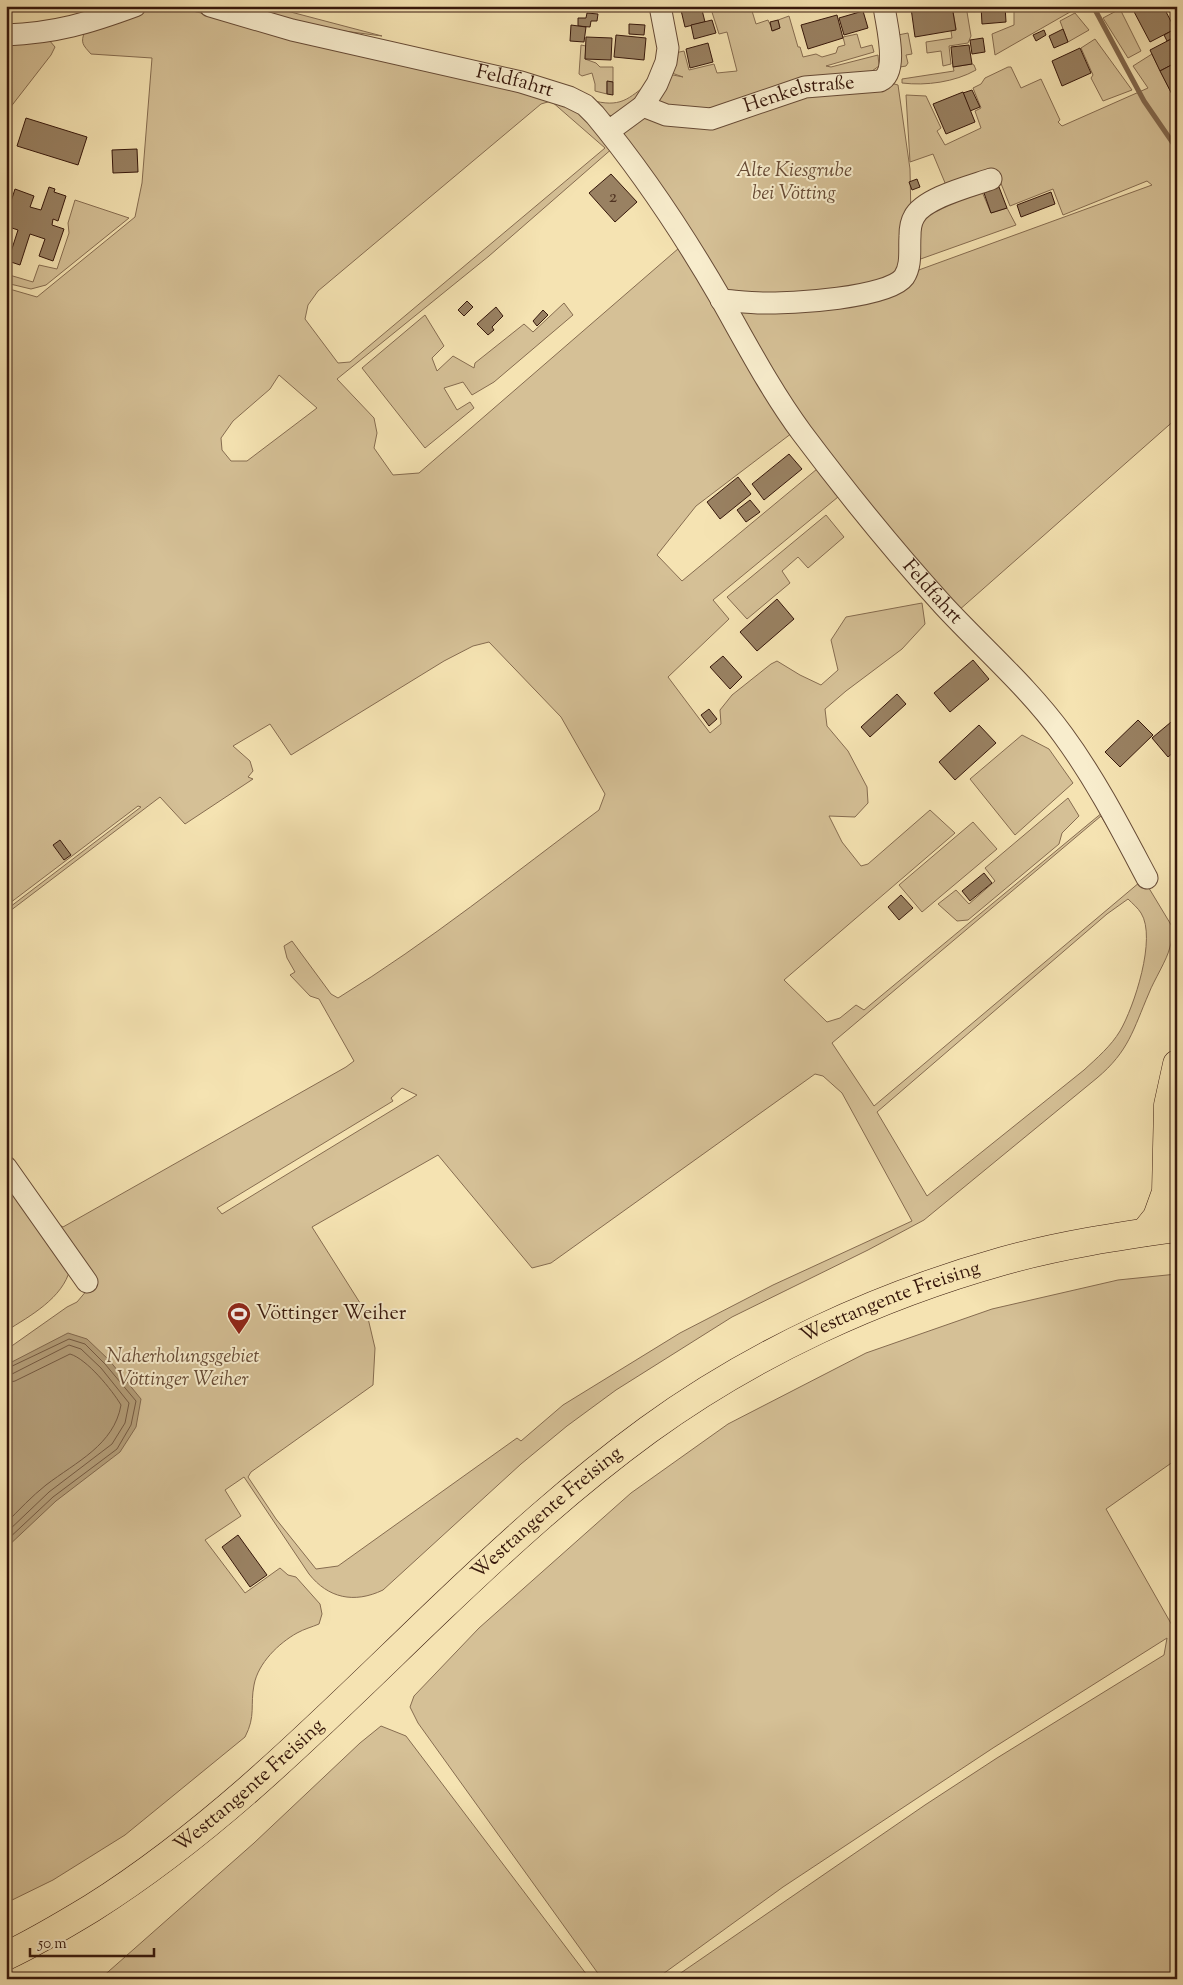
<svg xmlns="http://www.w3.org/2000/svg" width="1183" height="1985" viewBox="0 0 1183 1985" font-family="'Sorts Mill Goudy',serif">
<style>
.green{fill:#d5c096;stroke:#866c50;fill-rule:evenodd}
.water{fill:#b49e79;stroke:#82684d}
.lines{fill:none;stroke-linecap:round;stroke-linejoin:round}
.shore{stroke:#755a42;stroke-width:1}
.stream{stroke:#82684d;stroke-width:5}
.building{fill:#998162;stroke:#36170b}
.minor-casing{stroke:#664a35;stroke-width:23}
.major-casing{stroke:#36170b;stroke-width:29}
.minor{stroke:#f8edcd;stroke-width:21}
.major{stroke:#f5e3b2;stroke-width:28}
.labels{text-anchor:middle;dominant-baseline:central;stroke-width:4;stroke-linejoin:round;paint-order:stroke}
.number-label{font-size:18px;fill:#4f3221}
.street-label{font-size:20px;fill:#36170b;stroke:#f8edcd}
.park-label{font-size:20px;font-style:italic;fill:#664a35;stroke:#f8edcd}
.poi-label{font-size:20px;fill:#36170b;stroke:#f8edcd;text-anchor:start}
</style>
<rect width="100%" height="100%" fill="#f5e3b2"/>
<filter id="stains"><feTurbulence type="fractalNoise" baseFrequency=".004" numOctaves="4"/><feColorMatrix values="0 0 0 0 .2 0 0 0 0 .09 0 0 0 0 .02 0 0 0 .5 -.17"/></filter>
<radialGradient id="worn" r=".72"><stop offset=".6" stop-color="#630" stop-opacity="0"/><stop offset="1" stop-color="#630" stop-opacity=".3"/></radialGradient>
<!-- green -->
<g class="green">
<polygon points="236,6 268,6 382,36 298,25"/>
<polygon points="710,6 767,6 752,11 756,24 768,20 773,31 780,28 778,20 789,16 798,47 800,47 803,57 816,54 822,57 836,53 838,47 845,45 843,37 857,34 861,48 872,45 874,52 826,66 831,67 878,55 879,66 865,76 898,85 910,169 911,219 980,187 991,213 1007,208 1016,225 915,261 916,271 1152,185 1147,181 1063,215 1053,189 1010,206 996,171 948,190 933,154 910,162 906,95 926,96 941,128 937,131 945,145 981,128 975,111 981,108 973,88 981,84 985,78 1008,67 1011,67 1021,88 1041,79 1060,120 1058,122 1062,126 1148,88 1133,66 1152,54 1177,104 1177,418 958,611 798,419 621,140 628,127 668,74 683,77 669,72 675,53 684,51 689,70 714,64 717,73 737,71 727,32 719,34"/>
<polygon points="952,6 966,6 971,36 968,43 949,46 951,64 943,66 941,51 927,53 926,42 952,38 951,31 956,29"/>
<polygon points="1014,6 1077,6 1077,8 995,55 992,34 1014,25"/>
<path d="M159,9L188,10L228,19L574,106L614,147L489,256L337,379L374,418L377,433L374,448L393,475L419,473L679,248L792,433L696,506L657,555L682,581L817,469L838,497L713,600L729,619L668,677L710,733L721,724L720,710L732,695L771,664L777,661L800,675L821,685L838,670L831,640L846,617L922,603L925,624L902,649L846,691L825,709L827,726L848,751L867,787L868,803L855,817L829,816L842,842L861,866L868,864L930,810L955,833L784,980L827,1022L840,1018L856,1005L864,1010L1103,812L1173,928C1172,934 1172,941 1170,947C1167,960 1154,980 1149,993C1133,1030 1129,1051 1097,1078L924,1220L868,1250L732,1317L616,1390L567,1426L521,1464L383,1590C354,1604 328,1598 309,1574L244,1477L225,1490L241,1516L205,1540L245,1593L280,1568L288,1575L296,1577L320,1604L322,1614L319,1624C312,1627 304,1629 297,1633C279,1643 258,1663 254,1685C250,1705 256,1716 245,1737L125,1835L53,1880L6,1903V1350L67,1307L77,1302L88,1289L6,1157V1151L58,1224L63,1227L346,1067L354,1061L319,999L310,996L290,975L295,972L287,958L284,946L292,941L331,994L338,998C429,942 513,874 599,810L605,794L561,717L489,642L473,646L444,661L291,755L270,724L233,746L250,761L253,771L248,777L253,779L185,824L160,797L6,914V910L141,807L138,806L6,906V288L37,297L135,217L142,183L152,58L91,54C83,45 80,43 85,31L133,13ZM551,101L605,148L350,362L338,363L305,319L308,305L318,291L541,104ZM279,375L317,408L247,461H231L222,450L221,438L233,421L270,389ZM1101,816L1140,882L874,1106L832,1043ZM1128,899C1132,903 1138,908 1141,913C1157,938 1134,1007 1120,1031C1111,1046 1097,1058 1084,1070L927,1196L877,1112L1107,914ZM815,1074L823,1076L842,1093L912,1221L773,1285L680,1333L563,1405L521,1441L517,1438L338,1566L316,1569L276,1519L248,1477L251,1472L373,1385L375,1348L367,1314L312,1227L438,1155L532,1268L551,1263ZM402,1088L417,1095L222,1214L217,1208L393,1101L391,1098Z"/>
<polygon points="1120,9 1141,51 1128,58 1103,18"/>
<polygon points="1075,13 1089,30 1068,42 1060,21"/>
<polygon points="908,33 912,54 906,55 908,63 906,66 900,67 893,36"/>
<polygon points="1095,39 1132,90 1103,101 1091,78 1093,75 1081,48"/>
<polygon points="49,40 55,47 51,55 6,113 6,43"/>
<polygon points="581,45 586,46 585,59 596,63 600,67 613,67 613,82 607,82 607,94 595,91 595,84 592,73 582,76 579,74"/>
<path d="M972,64L974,65L976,70C955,82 926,86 902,83V79L954,71L953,67Z"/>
<path d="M651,81L641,96L613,116L608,115L590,100C621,108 627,100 651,81Z"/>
<polygon points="75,200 129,218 46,285 31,289 6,283 6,274 33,282 39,265 57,269 69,233 68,223"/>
<polygon points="564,303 573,315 494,382 472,395 463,382 444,388 457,410 470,402 474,408 425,448 362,368 425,315 444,346 432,358 437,371 453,356 474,368 475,363 524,324 533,332"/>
<polygon points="826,515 844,537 808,568 798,557 782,571 790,583 747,619 727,597"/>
<polygon points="1022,735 1049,749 1073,783 1015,835 970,779"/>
<polygon points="1068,798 1079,816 1062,833 1059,844 968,920 957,921 938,904 956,890 969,904 995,881 985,868"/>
<polygon points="973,822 997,849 922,912 899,885"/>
<path d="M6,1178L70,1269C63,1298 30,1316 6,1331Z"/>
<polygon points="1177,1274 1177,1459 1106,1509 1177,1634 1177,1979 672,1979 925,1805 997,1758 1164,1655 1167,1638 993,1748 783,1887 656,1979 602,1979 418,1723 410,1707 414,1696 479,1628 631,1493 728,1424 866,1353 992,1309 1118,1280"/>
<polygon points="381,1726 406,1736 590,1979 100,1979 254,1843 360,1743"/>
</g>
<!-- water -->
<polygon class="water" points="68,1333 87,1339 109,1360 141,1399 136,1427 120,1452 56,1501 6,1548 6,1365"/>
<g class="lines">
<!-- shore -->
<g class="shore">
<polyline points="6,1369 69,1339 85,1344 105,1364 136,1401 131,1425 117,1449 53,1497 6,1541"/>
<polyline points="6,1375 12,1374 69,1345 81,1349 101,1368 129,1403 125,1423 112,1444 49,1492 6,1533"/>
<path d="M6,1383L15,1381L70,1354C87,1359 112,1390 121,1405C114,1445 76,1462 46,1485C32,1496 19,1510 6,1523"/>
</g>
<!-- stream -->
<polyline class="stream" points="1093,6 1144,101 1177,149"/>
</g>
<!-- building -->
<g class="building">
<polygon points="680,6 701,6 705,22 685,27"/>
<polygon points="918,6 952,6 956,30 915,37 911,8"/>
<polygon points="981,6 1005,6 1006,22 982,24"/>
<polygon points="1131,6 1163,6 1175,29 1150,42"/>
<polygon points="863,11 868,28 844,35 839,18"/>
<polygon points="587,13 598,14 597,21 591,21 590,27 578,26 578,18 586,18"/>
<polygon points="837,15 843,38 808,49 801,25"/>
<polygon points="712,20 716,33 694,39 691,25"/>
<polygon points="778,20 780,28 772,31 770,22"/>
<polygon points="629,24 645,25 644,35 629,34"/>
<polygon points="571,25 586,27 584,42 570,41"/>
<polygon points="1177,28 1177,36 1167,41 1164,35"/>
<polygon points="1063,29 1068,42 1054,48 1049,36"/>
<polygon points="1044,30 1046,35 1036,41 1033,35"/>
<polygon points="616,35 646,38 644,60 614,57"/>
<polygon points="1177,36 1177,62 1160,71 1150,50"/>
<polygon points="586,37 612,38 611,60 585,59"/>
<polygon points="983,38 985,52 972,54 970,40"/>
<polygon points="708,43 713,62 690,68 686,49"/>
<polygon points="969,45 972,64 953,67 951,47"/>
<polygon points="1080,48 1091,73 1062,86 1052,61"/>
<polygon points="1177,62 1177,104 1160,71"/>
<polygon points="607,81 613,82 613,95 607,94"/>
<polygon points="972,90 980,107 970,111 963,93"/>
<polygon points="963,92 975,122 946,134 933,104"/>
<polygon points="26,118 87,137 78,165 17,146"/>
<polygon points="137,149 138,172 113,173 112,150"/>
<polygon points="611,174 637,202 615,222 589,193"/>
<polygon points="917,179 920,187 912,190 909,182"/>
<polygon points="49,187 55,189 54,192 66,196 58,221 53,219 52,225 64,229 53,261 39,256 45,239 30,234 20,265 8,261 18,230 6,226 6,217 15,189 34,196 30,207 41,210"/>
<polygon points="999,187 1007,208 991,213 984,193"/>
<polygon points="1051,192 1055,204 1021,217 1017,205"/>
<polygon points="467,301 473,307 464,316 458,310"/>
<polygon points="496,307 503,316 492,327 494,330 488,335 477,324"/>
<polygon points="543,310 548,315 537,326 533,321"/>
<polygon points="789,454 802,469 764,500 752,484"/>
<polygon points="738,477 751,494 720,519 707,502"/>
<polygon points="750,500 760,512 746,522 737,510"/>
<polygon points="777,599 794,619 757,651 740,632"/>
<polygon points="723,656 742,677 730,689 710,667"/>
<polygon points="973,660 989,679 950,712 934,693"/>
<polygon points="897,694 906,704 870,737 861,727"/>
<polygon points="709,709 717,719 709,726 701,715"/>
<polygon points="1177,717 1177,749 1168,757 1152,738"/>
<polygon points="1138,720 1153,735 1120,767 1105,752"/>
<polygon points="979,725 996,743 955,780 939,762"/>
<polygon points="60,840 71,855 64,860 53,845"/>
<polygon points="984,873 992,883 970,901 962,891"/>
<polygon points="901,895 913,908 899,920 888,907"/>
<polygon points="238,1535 267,1575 250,1587 222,1547"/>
</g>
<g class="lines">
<!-- minor casing -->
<g class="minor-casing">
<g id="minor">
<path id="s1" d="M210,6L292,30L521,82L569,97L585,105L595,115C643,173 684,235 721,299C747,345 771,391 802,433C847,493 894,551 944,606C984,649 1029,688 1063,735C1096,780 1121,829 1147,878"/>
<path d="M6,35C56,33 89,23 135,6"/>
<path id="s2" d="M643,106L666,115L711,119L805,87L880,81C900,72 886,24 884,6"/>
<polyline points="609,131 643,106 657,84 666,62 668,48 660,6"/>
<path d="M721,300C735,301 749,303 763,303C790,304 889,298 904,277C912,265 909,250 910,236C910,231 911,222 914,217C923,198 971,186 991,179"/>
<polyline points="6,1167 87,1282"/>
</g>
</g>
<!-- major casing -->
<g class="major-casing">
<g id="major">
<polyline points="1145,1232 1157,1217 1166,1192 1168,1105 1177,1064"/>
<path id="s3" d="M6,1956C36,1942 64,1925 92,1908C222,1826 329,1715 440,1609C506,1546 574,1484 648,1430C754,1353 878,1296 1003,1261C1060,1245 1119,1236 1177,1228"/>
</g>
</g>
<!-- minor -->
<use href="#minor" class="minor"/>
<!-- major -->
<use href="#major" class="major"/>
</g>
<!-- icons -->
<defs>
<g id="stadium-pin" transform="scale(1.25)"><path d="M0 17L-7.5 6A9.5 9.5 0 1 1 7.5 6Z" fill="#8f2418" stroke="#f8edcd"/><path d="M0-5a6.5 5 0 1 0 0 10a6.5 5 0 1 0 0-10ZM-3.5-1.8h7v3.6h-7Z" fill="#fff"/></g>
</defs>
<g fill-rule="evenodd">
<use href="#stadium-pin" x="239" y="1314"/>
</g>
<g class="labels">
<!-- number labels -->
<g class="number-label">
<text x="613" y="198">2</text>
</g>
<!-- street labels -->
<g class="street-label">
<text stroke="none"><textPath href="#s1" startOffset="314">Feldfahrt</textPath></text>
<text stroke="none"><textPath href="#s2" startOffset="162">Henkelstraße</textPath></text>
<text stroke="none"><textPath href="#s1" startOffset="988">Feldfahrt</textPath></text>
<text stroke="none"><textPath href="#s3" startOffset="1108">Westtangente Freising</textPath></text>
<text stroke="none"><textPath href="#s3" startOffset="702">Westtangente Freising</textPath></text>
<text stroke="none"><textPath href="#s3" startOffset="298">Westtangente Freising</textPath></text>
</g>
<!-- park labels -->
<g class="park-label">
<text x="794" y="171">Alte Kiesgrube<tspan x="794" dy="23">bei Vötting</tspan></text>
<text x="183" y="1357">Naherholungsgebiet<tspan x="183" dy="23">Vöttinger Weiher</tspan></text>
</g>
<!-- poi labels -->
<g class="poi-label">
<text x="256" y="1314">Vöttinger Weiher</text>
</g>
</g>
<!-- margin -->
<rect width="1183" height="1985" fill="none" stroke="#f5e3b2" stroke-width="25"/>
<rect x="8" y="8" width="1168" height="1970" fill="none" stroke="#36170b" stroke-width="2.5"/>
<rect x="12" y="12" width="1158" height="1960" fill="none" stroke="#36170b"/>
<!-- scale -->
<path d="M30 1948v8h124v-8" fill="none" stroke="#36170b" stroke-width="2.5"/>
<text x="38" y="1948" font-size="15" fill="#36170b" stroke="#f8edcd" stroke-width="4" paint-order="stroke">50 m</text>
<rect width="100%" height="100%" filter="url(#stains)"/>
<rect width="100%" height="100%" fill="url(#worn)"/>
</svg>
